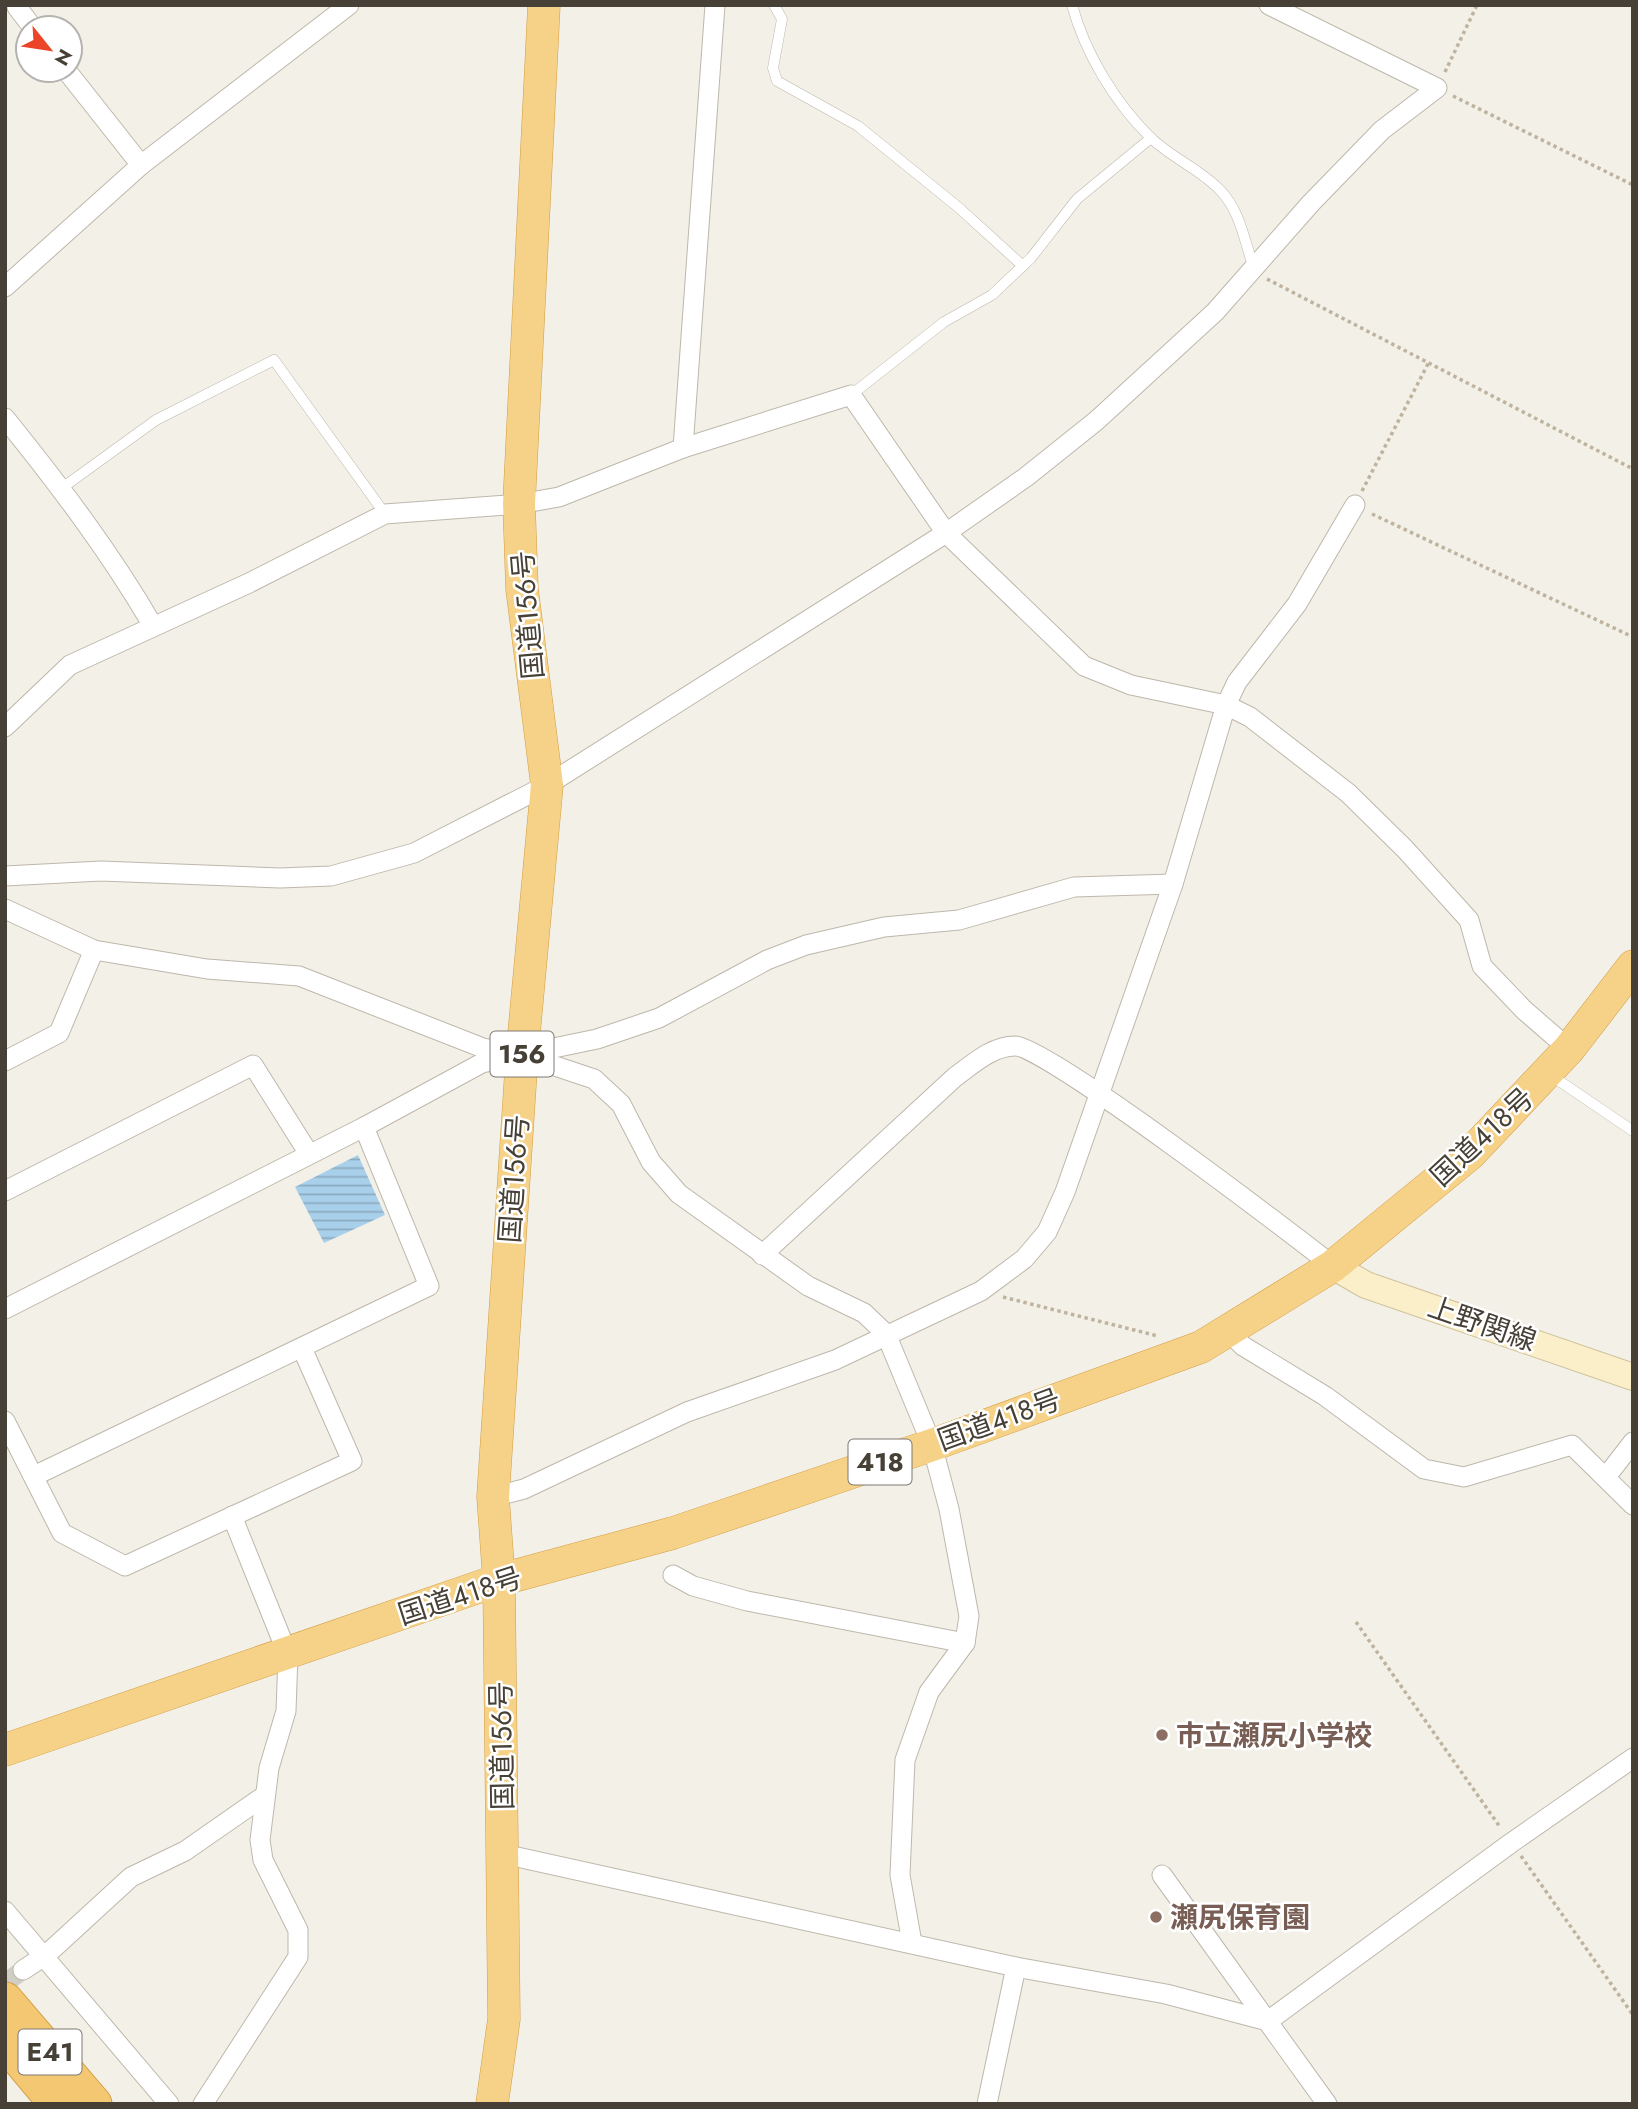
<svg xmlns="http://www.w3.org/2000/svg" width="1638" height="2109" viewBox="0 0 1638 2109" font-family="Jost,'Noto Sans JP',sans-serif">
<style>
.water{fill:url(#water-rules)}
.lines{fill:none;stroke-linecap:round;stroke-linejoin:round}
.minor-tunnel{stroke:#d0cdc5;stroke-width:19;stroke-dasharray:19 10;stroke-linecap:butt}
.service-casing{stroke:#beb7ab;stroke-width:11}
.minor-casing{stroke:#beb7ab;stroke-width:21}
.secondary-casing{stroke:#cfc29b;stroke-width:28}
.trunk-casing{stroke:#d29d43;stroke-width:33}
.motorway-casing{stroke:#d29d43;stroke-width:37}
.path{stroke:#beb39e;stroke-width:3.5;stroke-dasharray:3.5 3.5;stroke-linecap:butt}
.service{stroke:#fff;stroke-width:10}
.minor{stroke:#fff;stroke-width:19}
.secondary{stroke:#fbefca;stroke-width:26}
.trunk{stroke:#f6d288;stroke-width:32}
.motorway{stroke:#f4c873;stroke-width:35}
.education-dot{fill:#8d6e63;stroke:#fff;stroke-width:2.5}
.labels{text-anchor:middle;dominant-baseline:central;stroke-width:5;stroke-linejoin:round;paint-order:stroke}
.shield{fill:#fff;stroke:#7e7973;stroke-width:2}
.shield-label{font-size:26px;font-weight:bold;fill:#464037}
.street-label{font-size:28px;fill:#464037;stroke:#fff}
.education-label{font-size:28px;font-weight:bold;fill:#785e54;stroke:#fff;text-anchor:start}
</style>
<defs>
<pattern id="water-rules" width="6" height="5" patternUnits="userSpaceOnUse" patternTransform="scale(1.75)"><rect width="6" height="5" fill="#a9d0eb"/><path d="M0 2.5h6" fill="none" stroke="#8baabf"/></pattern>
</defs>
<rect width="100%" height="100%" fill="#f3f0e8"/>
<!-- water -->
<polygon class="water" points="358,1155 385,1215 324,1243 295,1187"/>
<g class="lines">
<!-- minor-tunnel -->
<polyline class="minor-tunnel" points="5,1983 23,1970"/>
<!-- service casing -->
<g class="service-casing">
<g id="service">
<polyline points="774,5 782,19 773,68 777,81 858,126 958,207 1023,266"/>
<path d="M1072,5C1085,53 1115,103 1151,138C1172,158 1201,170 1220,190C1241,212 1244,241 1254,268"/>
<polyline points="851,395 944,322 992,295 1031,258 1077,199 1151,138"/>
<polyline points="62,488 156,420 274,360 385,514"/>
<polyline points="1552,1076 1633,1131"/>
</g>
</g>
<!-- minor casing -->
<g class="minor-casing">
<g id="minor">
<polyline points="17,7 33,28"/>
<polyline points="66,70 141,165"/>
<polyline points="5,287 141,165 349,5"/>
<path d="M5,418C59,485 110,552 153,626"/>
<polyline points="683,448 715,5"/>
<polyline points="5,727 70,665 249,583 385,514 519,504 559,497 683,448 851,395 946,533 1084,666 1131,685 1226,705 1237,682 1297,604 1355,505"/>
<polyline points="5,876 101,871 280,878 331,876 414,853 547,785 946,533 1026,477 1096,421 1215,312 1311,203 1382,130 1437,88 1269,5"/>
<polyline points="5,909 94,950 207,969 299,976 483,1048 522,1055 594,1079 621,1104 651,1162 679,1194 808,1286 864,1313 886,1334 932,1445 949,1509 969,1616 965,1643 929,1692 905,1760 900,1875 912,1943"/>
<polyline points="5,1061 59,1033 94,950"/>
<polyline points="5,1191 253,1065 309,1154"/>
<path d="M762,1255L955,1077C973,1064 992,1046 1015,1046C1045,1045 1294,1235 1333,1266"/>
<polyline points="5,1309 364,1127 482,1063 597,1039 659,1018 767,960 806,945 884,927 959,920 1074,887 1173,884"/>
<polyline points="1228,1331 1243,1346 1325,1396 1424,1469 1464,1477 1572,1445 1633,1505"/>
<polyline points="5,1421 62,1533 125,1566 352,1461 302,1348"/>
<polyline points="34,1476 429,1286 364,1127"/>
<polyline points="1606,1477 1633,1442"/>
<polyline points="493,1497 524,1489 687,1412 835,1360 981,1291 1024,1259 1047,1232 1065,1192 1173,884 1226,705 1250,717 1348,793 1405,849 1469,920 1482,966 1524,1010 1569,1049"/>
<polyline points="673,1575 693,1586 747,1601 965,1643"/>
<polyline points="503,1854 1016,1967 1166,1994 1268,2021"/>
<polyline points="1162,1875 1327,2104"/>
<polyline points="5,1911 169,2104"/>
<polyline points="23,1970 46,1955 131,1877 185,1851 264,1796"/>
<polyline points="1268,2021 1511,1843 1633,1758"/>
<polyline points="203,2104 298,1957 298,1930 263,1860 260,1840 269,1768 286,1711 288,1655 232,1516"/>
<polyline points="987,2104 1016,1967"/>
</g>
</g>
<!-- secondary casing -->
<g class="secondary-casing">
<polyline id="secondary" points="1333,1266 1366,1285 1633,1377"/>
</g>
<!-- trunk casing -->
<g class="trunk-casing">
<g id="trunk">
<polyline points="5,1750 499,1580 673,1533 932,1445 1201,1347 1333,1266 1470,1154 1569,1049 1633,966"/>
<polyline points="492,2104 504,2019 499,1580 493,1497 522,1055 547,785 522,589 519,504 544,5"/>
</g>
</g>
<!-- motorway casing -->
<g class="motorway-casing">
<g id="motorway">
<polyline points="5,2000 94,2104"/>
<polyline points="5,2042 57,2104"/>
</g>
</g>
<!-- path -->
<g class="path">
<polyline points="1445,72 1477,5"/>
<polyline points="1453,96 1633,185"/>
<polyline points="1267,279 1633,469"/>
<polyline points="1362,491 1429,362"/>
<polyline points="1372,514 1633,637"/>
<polyline points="1003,1297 1158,1336"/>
<polyline points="1356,1622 1500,1827"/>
<polyline points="1521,1856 1633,2015"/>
</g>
<!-- service -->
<use href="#service" class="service"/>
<!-- minor -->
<use href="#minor" class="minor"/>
<!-- secondary -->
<use href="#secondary" class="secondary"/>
<!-- trunk -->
<use href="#trunk" class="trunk"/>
<!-- motorway -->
<use href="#motorway" class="motorway"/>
</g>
<!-- markers -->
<g class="education-dot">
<circle cx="1162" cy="1735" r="7"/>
<circle cx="1156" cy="1917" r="7"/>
</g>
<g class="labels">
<!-- shield labels -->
<g class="shield">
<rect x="490.5" y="1031.5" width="63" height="45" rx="5"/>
<rect x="848.5" y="1439.5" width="63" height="45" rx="5"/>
<rect x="18.5" y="2029.5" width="63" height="45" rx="5"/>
</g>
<g class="shield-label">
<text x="522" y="1054">156</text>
<text x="880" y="1462">418</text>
<text x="50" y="2052">E41</text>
</g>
<!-- street labels -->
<g class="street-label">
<text transform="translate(528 615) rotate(-95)">国道156号</text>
<text transform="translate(1482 1137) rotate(-43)">国道418号</text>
<text transform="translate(514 1179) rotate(-86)">国道156号</text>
<text transform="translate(1482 1324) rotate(19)">上野関線</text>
<text transform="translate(999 1420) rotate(-20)">国道418号</text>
<text transform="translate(460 1596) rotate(-18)">国道418号</text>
<text transform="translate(502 1746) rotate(-91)">国道156号</text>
</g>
<!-- education labels -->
<g class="education-label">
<text x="1176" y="1735">市立瀬尻小学校</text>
<text x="1170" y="1917">瀬尻保育園</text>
</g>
</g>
<!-- border -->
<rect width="1638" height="2109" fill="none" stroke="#464037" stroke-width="14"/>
<!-- north arrow -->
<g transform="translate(49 49) rotate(120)"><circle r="33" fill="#ffffff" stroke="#b5b3af" stroke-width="2"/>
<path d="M0-5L12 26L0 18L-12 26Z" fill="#eb4428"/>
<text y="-10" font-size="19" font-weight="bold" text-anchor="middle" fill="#464037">N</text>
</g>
</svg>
